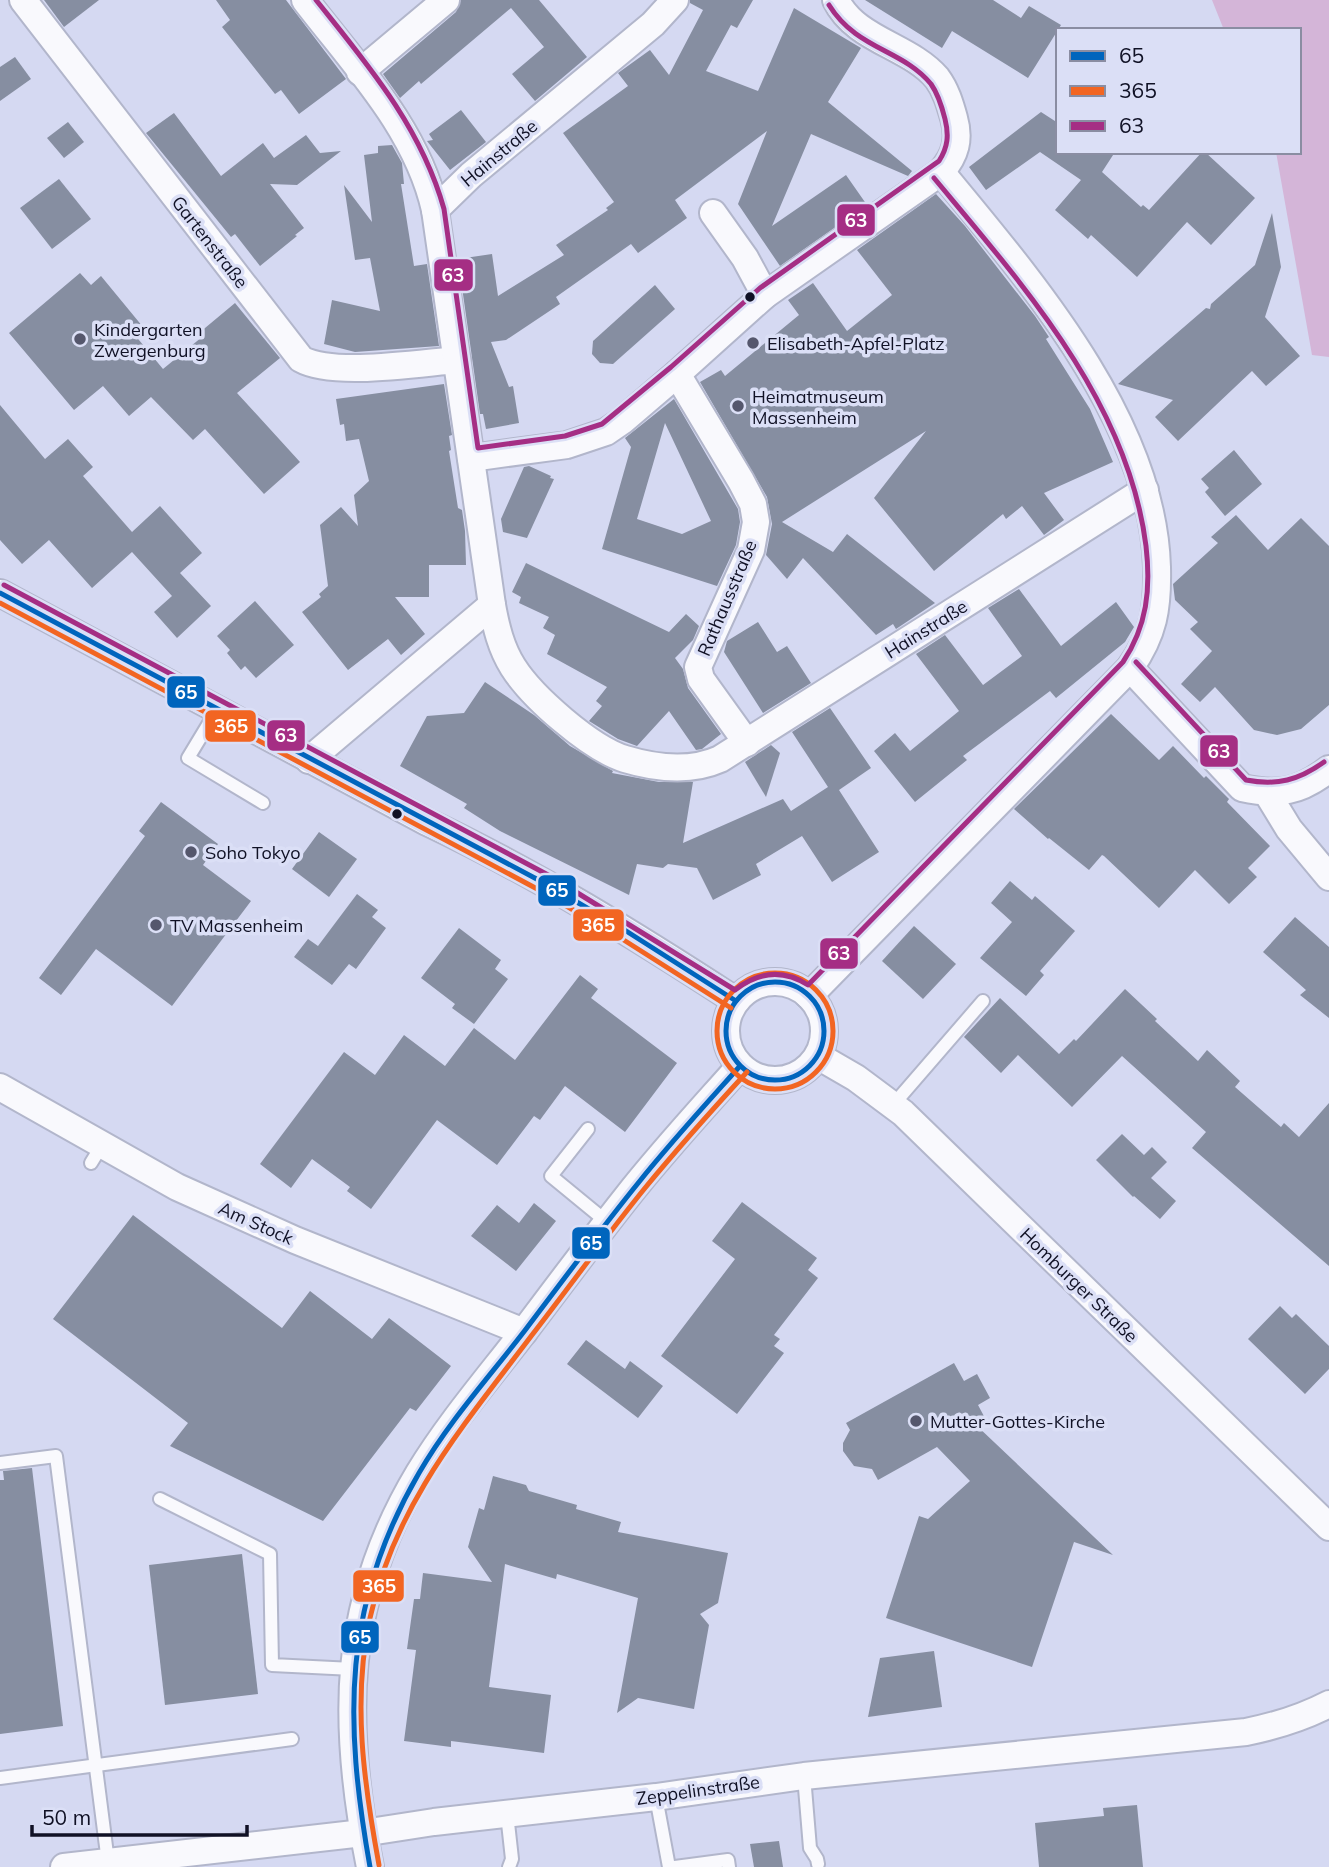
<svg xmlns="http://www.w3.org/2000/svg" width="1329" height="1867" viewBox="0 0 1329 1867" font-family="Mulish,sans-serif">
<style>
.green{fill:#d4b5d8}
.building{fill:#868ea1;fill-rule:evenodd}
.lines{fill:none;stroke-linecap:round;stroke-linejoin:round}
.service-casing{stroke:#b2b6cb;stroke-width:16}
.minor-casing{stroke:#b2b6cb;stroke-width:30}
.service{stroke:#f9f9fd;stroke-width:12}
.minor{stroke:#f9f9fd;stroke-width:26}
.bus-1-casing{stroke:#dbdff6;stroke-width:10}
.bus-2-casing{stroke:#dbdff6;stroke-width:10}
.bus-3-casing{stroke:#dbdff6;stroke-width:10}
.bus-1{stroke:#0065bd;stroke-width:5}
.bus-2{stroke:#f26522;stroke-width:5}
.bus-3{stroke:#a52e84;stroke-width:5}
.bus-dot{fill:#101125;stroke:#dbdff6;stroke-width:2.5}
.poi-dot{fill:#55576d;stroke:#dbdff6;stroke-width:2.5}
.labels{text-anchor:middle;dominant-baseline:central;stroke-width:7;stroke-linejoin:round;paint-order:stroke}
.street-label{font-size:18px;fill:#101125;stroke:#dbdff6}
.poi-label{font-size:18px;fill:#101125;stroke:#dbdff6;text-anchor:start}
.line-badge{stroke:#dbdff6;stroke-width:2.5}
.badge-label{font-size:19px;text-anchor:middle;font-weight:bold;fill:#fff}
</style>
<rect width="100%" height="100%" fill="#d5d9f2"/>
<!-- green -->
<polygon class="green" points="1212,0 1329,0 1329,357 1312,355 1276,152 1299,152 1299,30 1224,30"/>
<!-- building -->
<g class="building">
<polygon points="44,0 99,0 64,27"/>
<polygon points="216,0 286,0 346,79 299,114 281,90 275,94 222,27 230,20"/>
<polygon points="461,0 539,0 587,57 535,101 512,74 544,47 511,8 421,84 419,81 400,98 383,74 456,12"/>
<polygon points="690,0 753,0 737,28 731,25 706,71 758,91 794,8 861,48 828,102 912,171 908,176 811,134 772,226 846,175 867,205 780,266 738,204 767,131 675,200 687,218 638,253 631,244 556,297 560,304 506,340 491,342 509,387 513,386 519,423 486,429 483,414 480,414 458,259 492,254 498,296 564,255 556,245 608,210 606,208 614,202 563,133 628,86 618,73 650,50 669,75 703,10 690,3"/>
<polygon points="865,0 993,0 1021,18 1029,6 1061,25 1028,78 952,31 942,48"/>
<polygon points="15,57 31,79 0,101 0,67"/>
<polygon points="461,110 486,142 450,170 427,141 433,140 429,134"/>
<polygon points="1041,112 1058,123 1058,152 1115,152 1102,172 1141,207 1143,205 1149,210 1202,152 1205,152 1255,198 1211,245 1187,222 1137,277 1091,235 1088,239 1055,210 1081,180 1040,152 986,190 969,167"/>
<polygon points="174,113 221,176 263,143 274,158 306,135 320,153 341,151 297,185 270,184 304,228 295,235 297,236 260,266 235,234 231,237 146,133"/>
<polygon points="68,122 84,142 64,158 47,138"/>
<polygon points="392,145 402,163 404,184 401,184 414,266 427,264 439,346 355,352 324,344 332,300 380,311 370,258 355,260 344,185 372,222 364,155 378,153 378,146"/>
<polygon points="59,179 91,219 52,249 20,208"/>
<polygon points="936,194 965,226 1035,316 1049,337 1046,339 1090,409 1113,462 1044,493 1064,520 1044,535 1022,506 1006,519 1003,514 934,571 874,498 926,431 782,522 833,552 847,534 935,603 896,629 893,624 876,635 803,558 787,579 766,555 772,524 767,497 700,382 721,370 725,376 799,315 788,300 813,283 847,331 892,295 857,250"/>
<polygon points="1272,213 1281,267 1265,317 1300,356 1266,386 1252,371 1178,441 1155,417 1173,400 1118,384 1206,308 1210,309 1211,304 1255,265"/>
<polygon points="80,273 91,285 101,276 143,327 134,334 163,369 202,337 199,333 235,303 280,358 237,393 300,462 264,494 205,429 193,440 151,397 129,416 103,386 74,410 9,333"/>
<polygon points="655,285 675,309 613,364 600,363 592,354 593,341"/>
<polygon points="444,384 452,435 449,436 451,450 449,451 458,508 462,510 465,531 466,565 429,565 429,597 395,597 425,634 401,655 388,639 348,670 302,612 321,597 319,594 328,586 320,525 341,507 358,526 354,495 369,481 359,439 346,441 344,424 340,425 336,399"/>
<path d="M674,399L738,509L740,522L736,545L717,586L602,549L631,447L625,438ZM665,423L711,521L682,534L637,519Z"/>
<polygon points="0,405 45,459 68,439 93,467 83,476 132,532 160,506 202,553 180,573 211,606 177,638 154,612 172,596 132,552 92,588 49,540 22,564 0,540"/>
<polygon points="1234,450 1262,484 1225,516 1205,492 1209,488 1201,479"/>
<polygon points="529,466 551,476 550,478 554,479 527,538 503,532 501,519 524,467"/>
<polygon points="1236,515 1268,550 1301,518 1329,546 1329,705 1301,729 1277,735 1254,730 1215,687 1200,702 1181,684 1212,651 1190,629 1198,622 1175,600 1173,584 1218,543 1211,537"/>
<polygon points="526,563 669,632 686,614 699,626 693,640 675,658 683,669 688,688 721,734 702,749 696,750 669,711 637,746 618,739 589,721 602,706 596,701 607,687 547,654 555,635 543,628 549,617 519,603 521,597 512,592"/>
<polygon points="1019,589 1061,646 1116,602 1134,627 1125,642 1056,698 1050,691 963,756 967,760 915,802 874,751 895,733 910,751 959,711 916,654 945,635 983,685 1022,656 988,608"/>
<polygon points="255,601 294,645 256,678 245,666 241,670 227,653 230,650 217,636"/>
<polygon points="758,622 777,652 787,646 811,683 763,713 724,652 727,641"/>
<polygon points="485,682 534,715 570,746 613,771 612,773 659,782 693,782 683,843 783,799 791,811 828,787 792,732 830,708 871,768 839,790 879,852 832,882 802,836 756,864 761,875 713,900 697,868 668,864 663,868 637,864 629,895 500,831 464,808 467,804 400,766 427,716 464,713"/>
<polygon points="1111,714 1159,760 1173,746 1204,778 1206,776 1229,799 1227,802 1270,846 1248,868 1257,877 1229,904 1195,870 1159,908 1104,856 1102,855 1089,870 1049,838 1048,839 1014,809"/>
<polygon points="771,745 780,753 766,797 745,762"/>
<polygon points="161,802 218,844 203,865 251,901 172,1006 96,949 61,995 39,978 145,836 139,831"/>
<polygon points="319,832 357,859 329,897 292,869"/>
<polygon points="1010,881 1032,900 1035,896 1075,931 1040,971 1044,975 1026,996 980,958 1012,922 991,903"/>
<polygon points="357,894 378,910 372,917 386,928 356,969 349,964 332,985 294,957 308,939 318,946"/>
<polygon points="1295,917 1329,947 1329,1018 1300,995 1306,990 1263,952"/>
<polygon points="914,926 956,964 923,999 882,961"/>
<polygon points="459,928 501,960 495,969 508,979 474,1024 452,1008 455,1004 421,978"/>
<polygon points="580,975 598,989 591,998 677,1063 625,1132 565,1086 540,1120 534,1116 497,1165 437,1120 371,1209 347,1191 350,1187 312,1159 291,1188 260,1164 344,1052 375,1075 404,1035 445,1066 474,1028 515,1060"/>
<polygon points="1125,989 1157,1019 1155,1021 1198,1061 1207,1050 1240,1081 1235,1087 1281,1127 1284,1123 1299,1137 1329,1103 1329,1266 1192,1148 1206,1132 1122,1056 1072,1107 1018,1055 1001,1073 964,1037 1000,998 1059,1054 1074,1039 1076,1041"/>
<polygon points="1122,1134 1144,1155 1152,1147 1167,1162 1151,1178 1176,1201 1160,1219 1134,1196 1133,1197 1096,1160"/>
<polygon points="742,1202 817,1258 808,1270 818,1278 774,1335 780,1339 774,1346 784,1353 737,1414 661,1356 735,1259 712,1241"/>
<polygon points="534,1203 556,1221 516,1271 471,1236 497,1205 519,1223"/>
<polygon points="133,1215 282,1328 310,1291 372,1339 389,1318 451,1366 416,1411 410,1408 323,1521 170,1446 188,1423 53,1319"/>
<polygon points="1280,1306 1292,1318 1296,1314 1329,1346 1329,1369 1305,1394 1248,1339"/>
<polygon points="586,1340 625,1369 630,1361 663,1386 638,1418 567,1364"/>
<polygon points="954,1363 964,1381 977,1374 990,1398 978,1405 986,1420 976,1425 1113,1555 1074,1542 1032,1667 886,1618 919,1516 928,1519 970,1481 937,1447 878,1480 872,1469 854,1466 843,1451 843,1443 850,1430 846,1423"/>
<polygon points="32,1468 63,1726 0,1734 0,1480 4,1480 3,1471"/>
<polygon points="493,1476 526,1485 529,1491 577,1505 576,1509 621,1522 618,1532 728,1553 718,1603 700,1614 709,1625 694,1709 638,1698 617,1713 638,1598 557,1574 556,1579 505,1564 489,1687 551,1695 544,1753 451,1741 451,1747 404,1741 416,1650 407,1649 414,1599 420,1599 423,1573 492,1582 468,1547 479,1508 484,1510"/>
<polygon points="242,1554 258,1694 165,1705 149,1565"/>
<polygon points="934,1651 942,1707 868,1717 880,1658"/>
<polygon points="1137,1805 1143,1867 1039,1867 1035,1823 1104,1816 1103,1808"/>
<polygon points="779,1841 783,1867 754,1867 750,1844"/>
</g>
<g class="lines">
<!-- service casing -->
<g class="service-casing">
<g id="service">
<polyline points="217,710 188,758 263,803"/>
<polyline points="893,1105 983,1001"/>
<polyline points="588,1129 551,1176 607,1222"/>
<polyline points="91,1163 102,1145"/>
<polyline points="0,1463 56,1456 108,1862"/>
<polyline points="160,1499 270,1554 272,1665 353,1669"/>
<polyline points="804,1776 810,1848 817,1859 818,1864"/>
<polyline points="0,1778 292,1739"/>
<polyline points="656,1797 669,1867"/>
<polyline points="507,1814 512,1859 509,1867"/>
<polyline points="675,1867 728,1860 729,1867"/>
</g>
</g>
<!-- minor casing -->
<g class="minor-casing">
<g id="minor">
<path d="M23,0L301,359C333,377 419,363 457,360"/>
<path d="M305,0C354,64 417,129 435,210L492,605C496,627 501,648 513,667C532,697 590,748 625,759C655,768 691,772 720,759L1145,490"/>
<polyline points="360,72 446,0"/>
<polyline points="435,210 471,175 653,24 675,0"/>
<polyline points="713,213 745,258 765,295"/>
<polyline points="677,374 741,481 753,504 756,522 751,550 698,667 701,679 747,743"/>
<path d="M471,458L567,445L606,432L622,421L677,374L765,295L941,172C956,155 960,139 954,118C950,104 946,90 937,78C910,46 855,40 836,0"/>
<path d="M0,593L427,822C533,872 638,937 736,1001"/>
<path d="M1130,668L1242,788C1278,796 1300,792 1329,769"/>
<polyline points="309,760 492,605"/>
<polyline points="1267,793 1289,829 1329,877"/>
<circle cx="775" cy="1031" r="49"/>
<path d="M809,996L1130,668C1154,634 1158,608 1157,567C1153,421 1030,280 941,172"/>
<polyline points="818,1056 856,1078 903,1113 1329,1527"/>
<polyline points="0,1087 177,1187 295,1240 524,1332"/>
<path d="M64,1867L363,1833L434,1822L656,1797L804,1776L1246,1732C1276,1726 1302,1718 1329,1704"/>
<path d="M370,1867C341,1723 341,1603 419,1473C450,1422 490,1376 526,1329C559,1285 592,1241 626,1198C662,1152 702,1109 740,1066"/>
</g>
</g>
<!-- service -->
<use href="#service" class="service"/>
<!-- minor -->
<use href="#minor" class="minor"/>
<!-- bus-1 casing -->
<g class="bus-1-casing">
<g id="bus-1">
<polyline points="0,593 546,884 623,929 736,1001"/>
<circle cx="775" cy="1031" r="49"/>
<path d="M370,1867C344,1721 342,1605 419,1473C449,1421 490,1376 526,1329C564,1279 600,1230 639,1182C671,1142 706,1104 740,1066"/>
</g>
</g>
<!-- bus-2 casing -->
<g class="bus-2-casing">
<g id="bus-2">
<polyline points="0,603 541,891 619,937 731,1008"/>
<circle cx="775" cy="1031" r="58"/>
<path d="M379,1865C364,1784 352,1700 370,1618C395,1504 464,1425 532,1335C570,1286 606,1236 645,1188C678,1148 712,1110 747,1072"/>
</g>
</g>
<!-- bus-3 casing -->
<g class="bus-3-casing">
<g id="bus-3">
<path d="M316,0C368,65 421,127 444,209L478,448L565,436L602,424L671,367L760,288L939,161C948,147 949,135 945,119C942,107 938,94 931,84C902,49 857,50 829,5"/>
<path d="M4,585L550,876L735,990C758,972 783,969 808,985L1123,662C1147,626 1151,589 1146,546C1128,402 1023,285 934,178"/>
<path d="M1136,662L1246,780C1277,786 1299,780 1324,762"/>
</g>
</g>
<!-- bus-1 -->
<use href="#bus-1" class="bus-1"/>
<!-- bus-2 -->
<use href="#bus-2" class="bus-2"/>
<!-- bus-3 -->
<use href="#bus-3" class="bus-3"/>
</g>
<!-- markers -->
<g class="bus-dot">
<circle cx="750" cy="297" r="6"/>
<circle cx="397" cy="814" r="6"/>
</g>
<g class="poi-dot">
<circle cx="80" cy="339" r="7"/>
<circle cx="753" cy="343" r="7"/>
<circle cx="738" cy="406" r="7"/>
<circle cx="191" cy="852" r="7"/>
<circle cx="156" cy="925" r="7"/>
<circle cx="916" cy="1421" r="7"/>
</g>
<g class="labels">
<!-- street labels -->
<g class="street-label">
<text transform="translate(499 153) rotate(-40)">Hainstraße</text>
<text transform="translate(210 242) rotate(52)">Gartenstraße</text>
<text transform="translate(727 598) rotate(-67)">Rathausstraße</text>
<text transform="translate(926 629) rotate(-32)">Hainstraße</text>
<text transform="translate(256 1223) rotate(24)">Am Stock</text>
<text transform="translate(1079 1285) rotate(44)">Homburger Straße</text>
<text transform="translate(698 1790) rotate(-8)">Zeppelinstraße</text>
</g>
<!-- poi labels -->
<g class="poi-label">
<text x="94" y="329">Kindergarten<tspan x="94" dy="21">Zwergenburg</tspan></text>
<text x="767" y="343">Elisabeth-Apfel-Platz</text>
<text x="752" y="396">Heimatmuseum<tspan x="752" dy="21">Massenheim</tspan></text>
<text x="205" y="852">Soho Tokyo</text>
<text x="170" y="925">TV Massenheim</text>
<text x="930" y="1421">Mutter-Gottes-Kirche</text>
</g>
</g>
<g class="line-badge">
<rect x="836" y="203" width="40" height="34" rx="7" fill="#a52e84"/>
<rect x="433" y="258" width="41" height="34" rx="7" fill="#a52e84"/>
<rect x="166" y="675" width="40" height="34" rx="7" fill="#0065bd"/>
<rect x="204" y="709" width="53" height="34" rx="7" fill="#f26522"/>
<rect x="266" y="719" width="40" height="33" rx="7" fill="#a52e84"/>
<rect x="1199" y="734" width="40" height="34" rx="7" fill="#a52e84"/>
<rect x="537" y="874" width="40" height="33" rx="7" fill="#0065bd"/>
<rect x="572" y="908" width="53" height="34" rx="7" fill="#f26522"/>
<rect x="819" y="937" width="40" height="33" rx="7" fill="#a52e84"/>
<rect x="571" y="1226" width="40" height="34" rx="7" fill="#0065bd"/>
<rect x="352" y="1569" width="53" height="34" rx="7" fill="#f26522"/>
<rect x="340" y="1620" width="40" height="34" rx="7" fill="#0065bd"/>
</g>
<g class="badge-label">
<text x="856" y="227">63</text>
<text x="453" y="282">63</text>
<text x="186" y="699">65</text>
<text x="231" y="733">365</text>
<text x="286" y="742">63</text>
<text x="1219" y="758">63</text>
<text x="557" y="897">65</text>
<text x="598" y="932">365</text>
<text x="839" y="960">63</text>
<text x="591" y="1250">65</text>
<text x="379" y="1593">365</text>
<text x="360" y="1644">65</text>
</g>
<!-- legend -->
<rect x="1056" y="28" width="245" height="126" fill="#dbdff6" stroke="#8a8da2" stroke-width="2"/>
<rect x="1070" y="51" width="35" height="10" fill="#0065bd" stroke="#8a8da2" stroke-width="2"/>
<text x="1119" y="63" font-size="21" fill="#101125">65</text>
<rect x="1070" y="86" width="35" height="10" fill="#f26522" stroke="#8a8da2" stroke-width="2"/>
<text x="1119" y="98" font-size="21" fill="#101125">365</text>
<rect x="1070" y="121" width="35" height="10" fill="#a52e84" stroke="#8a8da2" stroke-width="2"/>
<text x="1119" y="133" font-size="21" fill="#101125">63</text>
<!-- scale -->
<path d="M32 1825v10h215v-10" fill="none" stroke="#101125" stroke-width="3.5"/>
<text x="42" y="1825" font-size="21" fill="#101125" stroke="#dbdff6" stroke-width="5" paint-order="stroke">50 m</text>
</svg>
